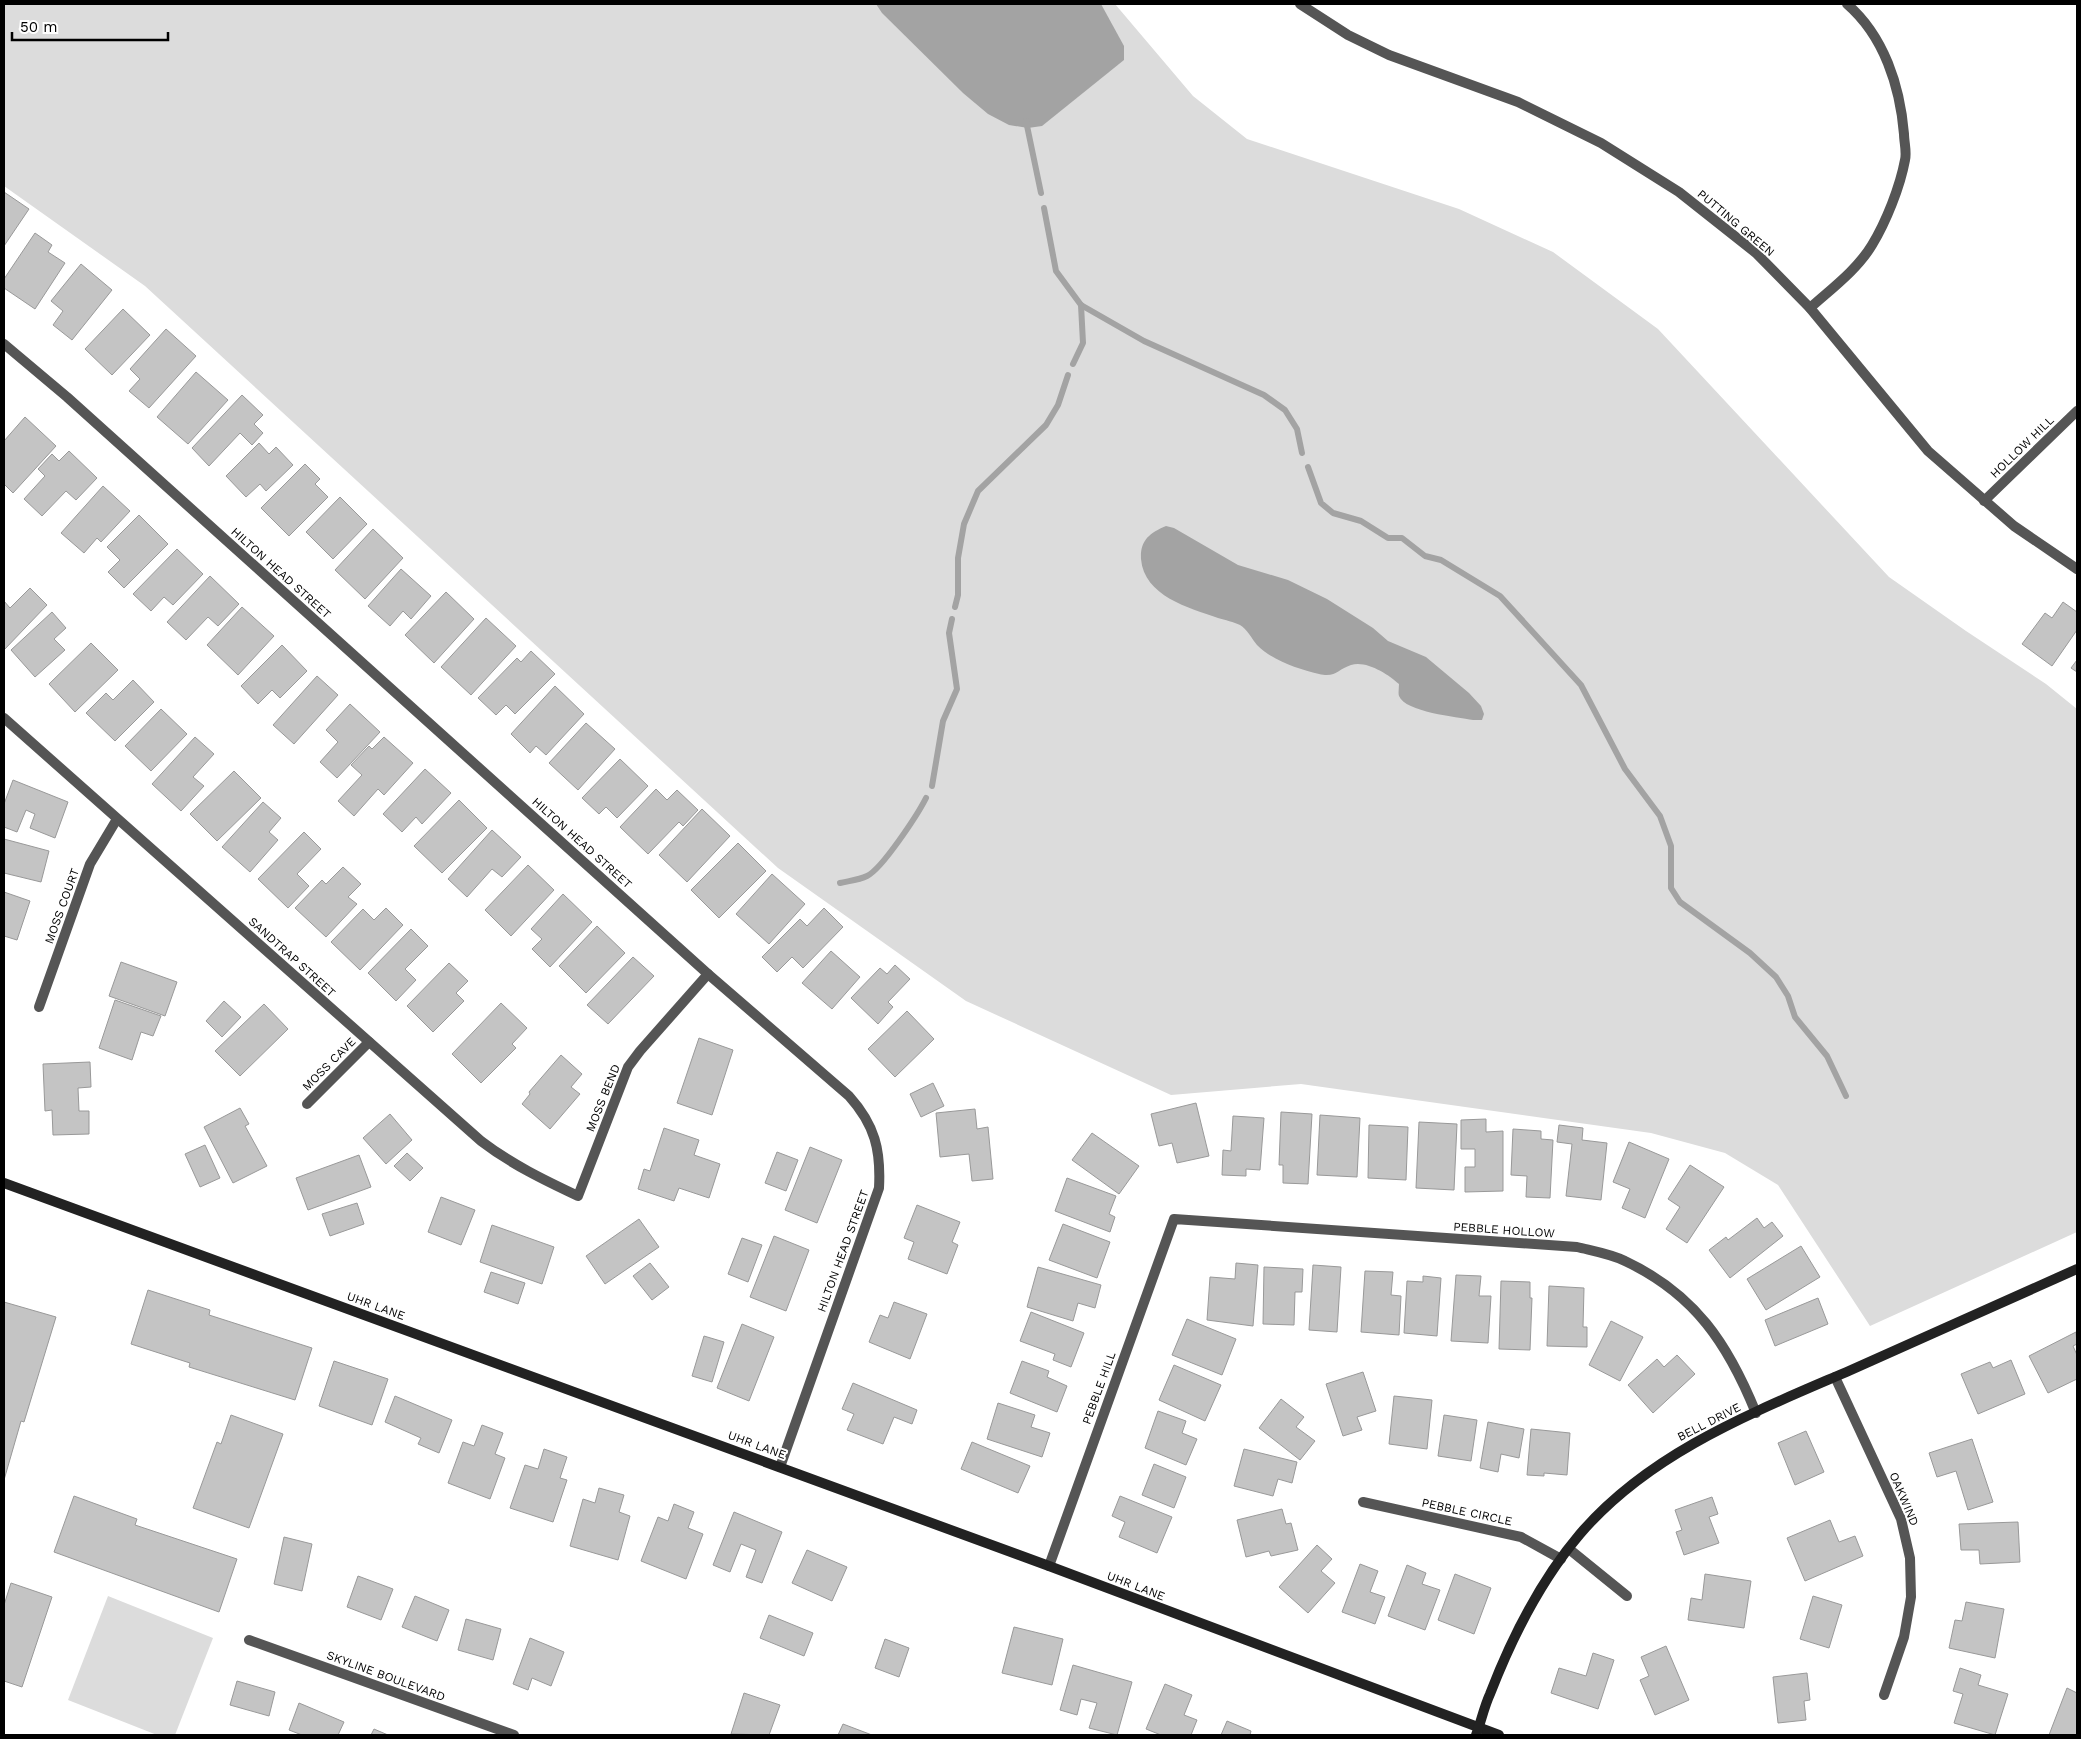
<svg xmlns="http://www.w3.org/2000/svg" width="2081" height="1739" viewBox="0 0 2081 1739" font-family="'Work Sans',sans-serif">
<style>
.green{fill:#dcdcdc}
.water{fill:#a3a3a3}
.lines{fill:none;stroke-linecap:round;stroke-linejoin:round}
.stream{stroke:#a3a3a3;stroke-width:6}
.building{fill:#c4c4c4;stroke:#999}
.street{stroke:#555;stroke-width:10}
.secondary{stroke:#222;stroke-width:10}
.labels{text-anchor:middle;dominant-baseline:central;stroke-width:4;stroke-linejoin:round;paint-order:stroke}
.street-label{font-size:12px;fill:#000;stroke:#fff}
</style>
<rect width="100%" height="100%" fill="#fff"/>
<!-- green -->
<g class="green">
<polygon points="4,4 1115,4 1193,96 1247,139 1459,209 1553,252 1658,329 1889,577 1966,631 2046,684 2077,709 2077,1232 1870,1326 1778,1185 1725,1153 1651,1133 1301,1084 1171,1095 966,1001 778,868 145,286 4,186"/>
<polygon points="108,1596 213,1638 175,1735 157,1735 68,1700"/>
</g>
<!-- water -->
<g class="water">
<polygon points="876,4 1101,4 1124,46 1124,60 1042,126 1028,128 1009,125 988,114 963,93 882,13"/>
<path d="M1166,526L1174,528L1238,565L1288,580L1327,599L1373,628L1388,641L1426,657L1469,693L1481,706L1484,714L1482,720H1473C1457,717 1405,712 1399,696C1398,693 1399,688 1399,684C1388,674 1366,660 1351,665C1338,669 1336,678 1319,674C1298,669 1273,661 1257,645C1252,639 1247,629 1240,625C1234,622 1225,620 1218,618C1189,608 1144,596 1141,559C1140,541 1149,533 1166,526Z"/>
</g>
<g class="lines">
<!-- stream -->
<g class="stream">
<polyline points="1026,121 1041,193"/>
<polyline points="1044,208 1056,271 1081,305 1144,341 1264,395 1285,410 1297,429 1302,453"/>
<polyline points="1073,364 1083,343 1081,305"/>
<polyline points="1308,467 1321,503 1333,513 1361,521 1388,538 1402,538 1425,556 1441,560 1500,596 1581,685 1625,769 1660,816 1671,846 1671,888 1680,902 1750,953 1776,977 1788,996 1795,1017 1827,1056 1846,1096"/>
<polyline points="955,607 958,595 958,558 964,524 978,491 1046,425 1058,405 1068,375"/>
<polyline points="932,786 943,721 957,689 949,633 952,619"/>
<path d="M840,883C848,881 859,880 867,876C882,869 918,814 926,798"/>
</g>
</g>
<!-- building -->
<g class="building">
<polygon points="4,192 29,209 4,246"/>
<polygon points="35,233 52,245 48,252 65,263 35,309 4,288 4,279"/>
<polygon points="81,264 112,290 72,340 53,325 63,311 51,301"/>
<polygon points="123,309 150,335 112,375 85,349"/>
<polygon points="166,329 196,356 149,408 129,391 140,379 130,369"/>
<polygon points="196,372 228,400 188,444 157,417"/>
<polygon points="242,395 263,415 254,424 263,433 252,445 240,433 209,466 192,448"/>
<polygon points="25,417 56,446 13,493 4,484 4,441"/>
<polygon points="259,443 269,454 276,447 293,465 266,491 260,484 246,497 226,476"/>
<polygon points="69,451 97,478 76,500 66,491 42,516 24,499 45,476 38,469 52,454 59,461"/>
<polygon points="305,464 320,479 315,484 328,497 289,536 261,508"/>
<polygon points="103,486 130,511 101,542 97,538 84,553 61,533"/>
<polygon points="340,497 367,524 333,559 306,532"/>
<polygon points="139,515 168,544 124,588 108,572 120,560 107,547"/>
<polygon points="373,529 403,558 365,599 335,570"/>
<polygon points="177,549 203,574 173,605 164,597 151,611 133,594"/>
<polygon points="401,569 431,596 411,619 403,611 390,626 368,606"/>
<polygon points="210,576 239,604 218,626 208,617 186,640 167,622"/>
<polygon points="30,588 47,605 4,650 4,601 10,608"/>
<polygon points="446,592 474,619 434,663 405,635"/>
<polygon points="2063,602 2077,612 2077,630 2052,666 2022,644 2045,613 2052,618"/>
<polygon points="242,607 274,636 238,675 207,645"/>
<polygon points="52,612 66,628 54,639 65,650 35,677 11,650"/>
<polygon points="486,618 516,646 471,695 441,667"/>
<polygon points="91,643 118,670 75,712 49,684"/>
<polygon points="282,645 307,671 280,698 272,690 258,704 241,686"/>
<polygon points="531,651 555,674 515,714 506,705 496,715 478,698 517,658 521,662"/>
<polygon points="2077,660 2077,672 2071,668"/>
<polygon points="317,676 338,695 294,744 273,725"/>
<polygon points="133,680 154,702 115,741 86,713 106,693 113,700"/>
<polygon points="555,686 584,714 546,755 536,746 530,753 511,734"/>
<polygon points="350,704 380,732 337,778 320,762 338,742 326,730"/>
<polygon points="161,709 187,734 151,771 125,746"/>
<polygon points="586,723 615,749 578,790 549,763"/>
<polygon points="195,737 214,754 193,777 204,786 181,811 152,784"/>
<polygon points="384,737 413,763 384,795 378,789 354,816 338,801 362,775 351,765 369,746 372,749"/>
<polygon points="620,759 648,786 617,818 606,807 599,814 582,798"/>
<polygon points="425,769 451,793 422,824 416,817 402,832 383,814"/>
<polygon points="234,771 261,798 217,841 190,814"/>
<polygon points="13,780 68,802 55,838 30,828 35,814 26,810 17,832 4,827 4,804"/>
<polygon points="656,789 667,800 677,790 698,810 683,826 679,822 648,854 620,827"/>
<polygon points="459,800 487,828 442,873 414,846"/>
<polygon points="263,802 281,818 269,832 278,840 250,872 222,847"/>
<polygon points="702,809 730,836 687,882 659,855"/>
<polygon points="492,830 521,857 502,877 492,869 467,897 448,879"/>
<polygon points="304,832 321,849 297,874 309,886 288,908 258,879"/>
<polygon points="4,839 49,851 41,882 4,873"/>
<polygon points="738,843 766,871 719,918 691,890"/>
<polygon points="528,865 554,890 511,936 485,910"/>
<polygon points="343,867 361,884 348,897 357,904 326,937 295,908 322,880 326,884"/>
<polygon points="772,874 805,904 769,944 736,914"/>
<polygon points="4,892 30,901 17,940 4,936"/>
<polygon points="563,894 592,922 550,967 532,949 542,939 531,929"/>
<polygon points="386,908 403,925 360,970 331,942 363,909 374,920"/>
<polygon points="824,908 843,927 803,968 792,957 777,972 762,957 800,919 807,926"/>
<polygon points="597,926 625,953 586,993 559,966"/>
<polygon points="411,929 428,946 405,969 416,980 396,1001 368,973"/>
<polygon points="831,951 860,977 832,1009 802,983"/>
<polygon points="633,957 654,976 608,1024 587,1005"/>
<polygon points="121,962 177,982 165,1016 109,996"/>
<polygon points="449,963 468,981 456,993 464,1001 433,1032 407,1006"/>
<polygon points="895,965 910,979 888,1002 893,1007 878,1024 851,998 880,968 887,974"/>
<polygon points="115,1000 161,1016 153,1036 141,1032 132,1060 99,1048"/>
<polygon points="224,1001 241,1017 222,1037 206,1021"/>
<polygon points="501,1003 527,1028 512,1044 516,1048 481,1083 452,1054"/>
<polygon points="264,1004 288,1029 240,1076 215,1051"/>
<polygon points="907,1011 934,1039 895,1077 868,1049"/>
<polygon points="699,1038 733,1050 712,1115 677,1103"/>
<polygon points="561,1055 582,1074 571,1087 580,1094 550,1129 522,1104 530,1094 529,1092"/>
<polygon points="90,1062 91,1087 78,1088 79,1111 89,1111 89,1134 53,1135 52,1110 45,1111 43,1064"/>
<polygon points="933,1083 944,1106 921,1117 910,1094"/>
<polygon points="1196,1103 1209,1156 1177,1163 1172,1143 1159,1146 1151,1114"/>
<polygon points="240,1108 249,1124 245,1126 267,1166 233,1183 204,1127"/>
<polygon points="975,1109 977,1129 988,1127 993,1179 972,1181 969,1154 940,1157 936,1113"/>
<polygon points="1281,1112 1312,1114 1308,1184 1283,1183 1283,1165 1279,1165"/>
<polygon points="390,1114 412,1140 386,1164 363,1138"/>
<polygon points="1320,1115 1360,1118 1357,1177 1317,1175"/>
<polygon points="1233,1116 1264,1118 1260,1170 1246,1169 1246,1176 1222,1175 1223,1150 1231,1151"/>
<polygon points="1486,1119 1486,1132 1503,1131 1503,1191 1465,1192 1465,1167 1475,1167 1475,1149 1461,1149 1461,1120"/>
<polygon points="1419,1122 1457,1124 1454,1190 1416,1188"/>
<polygon points="1369,1125 1408,1127 1406,1180 1368,1178"/>
<polygon points="1559,1125 1583,1128 1582,1140 1607,1143 1601,1200 1566,1196 1572,1144 1557,1142"/>
<polygon points="664,1128 699,1140 694,1155 720,1164 709,1198 679,1188 674,1201 638,1189 644,1169 650,1171"/>
<polygon points="1513,1129 1541,1131 1541,1139 1553,1140 1550,1198 1526,1197 1527,1176 1511,1175"/>
<polygon points="1092,1133 1139,1166 1119,1194 1072,1160"/>
<polygon points="1629,1142 1669,1159 1645,1218 1622,1208 1630,1189 1613,1182"/>
<polygon points="205,1145 220,1178 200,1187 185,1154"/>
<polygon points="810,1147 842,1160 817,1223 785,1210"/>
<polygon points="777,1152 798,1160 786,1191 765,1183"/>
<polygon points="407,1153 423,1168 410,1181 394,1166"/>
<polygon points="359,1155 371,1187 308,1210 296,1178"/>
<polygon points="1690,1165 1724,1187 1687,1243 1666,1229 1680,1207 1668,1199"/>
<polygon points="1067,1178 1116,1196 1109,1214 1115,1217 1110,1232 1055,1211"/>
<polygon points="441,1197 475,1210 461,1245 428,1232"/>
<polygon points="357,1203 364,1224 330,1236 322,1214"/>
<polygon points="917,1205 960,1222 952,1242 958,1245 947,1274 908,1259 914,1242 904,1238"/>
<polygon points="1757,1218 1764,1228 1772,1222 1783,1236 1730,1278 1709,1250 1726,1237 1728,1240"/>
<polygon points="639,1219 659,1247 605,1284 586,1256"/>
<polygon points="1063,1224 1110,1242 1097,1278 1049,1260"/>
<polygon points="492,1225 554,1247 542,1284 480,1262"/>
<polygon points="774,1236 809,1250 786,1311 750,1297"/>
<polygon points="742,1238 762,1245 748,1282 728,1274"/>
<polygon points="1801,1246 1820,1277 1766,1310 1747,1279"/>
<polygon points="650,1263 669,1287 652,1300 633,1276"/>
<polygon points="1236,1263 1258,1265 1253,1326 1207,1320 1210,1277 1235,1279"/>
<polygon points="1313,1265 1341,1267 1337,1332 1309,1330"/>
<polygon points="1038,1267 1101,1285 1095,1308 1078,1303 1073,1321 1027,1307"/>
<polygon points="1264,1267 1303,1269 1302,1292 1295,1292 1294,1325 1263,1324"/>
<polygon points="1365,1271 1393,1272 1391,1295 1401,1296 1399,1335 1361,1332"/>
<polygon points="491,1272 525,1283 518,1304 484,1292"/>
<polygon points="1456,1275 1481,1276 1479,1296 1491,1296 1488,1343 1451,1341"/>
<polygon points="1423,1276 1441,1278 1437,1336 1404,1333 1407,1281 1423,1282"/>
<polygon points="1501,1281 1530,1282 1530,1298 1532,1298 1530,1350 1499,1349"/>
<polygon points="1549,1286 1584,1288 1583,1327 1587,1327 1587,1347 1547,1346"/>
<polygon points="148,1290 210,1310 209,1315 312,1348 295,1400 189,1367 190,1363 131,1344"/>
<polygon points="1818,1298 1828,1324 1775,1346 1765,1320"/>
<polygon points="4,1302 56,1317 24,1422 21,1421 4,1480"/>
<polygon points="894,1302 927,1314 910,1359 869,1342 880,1315 888,1318"/>
<polygon points="1031,1312 1084,1333 1071,1367 1053,1360 1055,1354 1020,1341"/>
<polygon points="1187,1319 1236,1339 1222,1375 1172,1355"/>
<polygon points="1611,1321 1643,1337 1620,1381 1589,1365"/>
<polygon points="742,1324 774,1337 749,1401 717,1388"/>
<polygon points="2076,1332 2077,1344 2073,1346 2077,1355 2077,1379 2048,1393 2029,1356"/>
<polygon points="704,1336 724,1342 712,1382 692,1376"/>
<polygon points="1677,1355 1695,1374 1653,1413 1628,1385 1657,1359 1664,1367"/>
<polygon points="2011,1360 2025,1394 1978,1414 1961,1374 1990,1362 1993,1368"/>
<polygon points="334,1361 388,1379 372,1425 319,1406"/>
<polygon points="1022,1361 1049,1371 1047,1377 1067,1386 1057,1412 1010,1393"/>
<polygon points="1174,1365 1221,1385 1205,1421 1159,1400"/>
<polygon points="1363,1372 1376,1411 1357,1417 1362,1430 1343,1436 1326,1384"/>
<polygon points="853,1383 917,1410 912,1424 894,1417 883,1444 847,1430 854,1414 842,1409"/>
<polygon points="395,1396 452,1420 439,1453 418,1444 421,1438 385,1422"/>
<polygon points="1394,1396 1432,1400 1427,1449 1389,1444"/>
<polygon points="1281,1399 1304,1417 1296,1427 1315,1441 1300,1460 1259,1428"/>
<polygon points="998,1403 1035,1415 1031,1427 1050,1433 1042,1457 987,1439"/>
<polygon points="1158,1411 1186,1421 1182,1433 1197,1439 1186,1465 1145,1448"/>
<polygon points="231,1415 283,1434 249,1528 193,1508 217,1442 221,1444"/>
<polygon points="1444,1415 1477,1420 1471,1461 1438,1456"/>
<polygon points="1488,1422 1524,1429 1519,1458 1501,1454 1498,1472 1480,1468"/>
<polygon points="482,1425 503,1433 495,1454 505,1458 490,1499 448,1483 463,1442 474,1446"/>
<polygon points="1531,1429 1570,1433 1567,1475 1544,1473 1544,1476 1527,1475"/>
<polygon points="1806,1431 1824,1472 1795,1485 1778,1443"/>
<polygon points="1972,1439 1993,1502 1968,1510 1956,1471 1937,1477 1929,1453"/>
<polygon points="972,1442 1030,1466 1018,1493 961,1469"/>
<polygon points="544,1449 567,1457 560,1478 567,1480 553,1522 510,1508 525,1465 538,1469"/>
<polygon points="1244,1449 1297,1462 1292,1483 1278,1479 1273,1496 1234,1486"/>
<polygon points="1154,1464 1186,1477 1174,1508 1142,1495"/>
<polygon points="599,1488 624,1495 619,1512 630,1516 618,1560 570,1546 583,1499 595,1503"/>
<polygon points="74,1496 137,1519 135,1525 237,1559 219,1612 54,1552"/>
<polygon points="1120,1496 1172,1517 1157,1553 1119,1537 1125,1522 1112,1516"/>
<polygon points="1712,1497 1718,1514 1709,1517 1719,1543 1684,1555 1676,1532 1682,1530 1675,1510"/>
<polygon points="674,1504 694,1512 688,1528 703,1534 686,1579 641,1561 658,1517 668,1521"/>
<polygon points="1282,1509 1286,1524 1291,1523 1298,1550 1271,1556 1269,1551 1246,1557 1237,1520"/>
<polygon points="734,1512 782,1532 762,1583 746,1577 756,1550 741,1544 730,1572 713,1565"/>
<polygon points="1830,1520 1839,1542 1855,1536 1863,1556 1805,1581 1787,1538"/>
<polygon points="2018,1522 2020,1562 1980,1564 1979,1550 1961,1550 1959,1524"/>
<polygon points="284,1537 312,1544 302,1591 274,1584"/>
<polygon points="1317,1545 1332,1559 1321,1571 1335,1583 1308,1613 1279,1587"/>
<polygon points="807,1550 847,1567 832,1601 792,1583"/>
<polygon points="1360,1564 1378,1571 1370,1592 1385,1597 1375,1624 1342,1612"/>
<polygon points="1407,1565 1426,1573 1422,1584 1440,1590 1425,1630 1388,1616"/>
<polygon points="1455,1574 1491,1588 1474,1634 1438,1620"/>
<polygon points="1705,1574 1751,1581 1744,1628 1688,1620 1691,1598 1702,1600"/>
<polygon points="358,1576 393,1589 381,1620 347,1607"/>
<polygon points="11,1583 52,1597 22,1687 4,1681 4,1605"/>
<polygon points="415,1596 449,1610 437,1641 402,1627"/>
<polygon points="1813,1596 1842,1605 1829,1648 1800,1639"/>
<polygon points="1966,1602 2004,1609 1995,1658 1949,1648 1955,1620 1962,1621"/>
<polygon points="769,1615 813,1633 804,1656 760,1638"/>
<polygon points="466,1619 501,1629 493,1660 458,1650"/>
<polygon points="1014,1627 1063,1639 1052,1685 1002,1673"/>
<polygon points="530,1638 564,1652 551,1686 532,1678 528,1690 513,1684"/>
<polygon points="885,1639 909,1648 899,1677 875,1668"/>
<polygon points="1666,1646 1689,1700 1655,1715 1640,1680 1649,1676 1641,1657"/>
<polygon points="1593,1653 1614,1660 1598,1709 1551,1693 1559,1668 1586,1676"/>
<polygon points="1073,1665 1132,1682 1117,1735 1089,1728 1097,1703 1081,1699 1077,1715 1060,1710"/>
<polygon points="1960,1668 1981,1675 1978,1685 2008,1694 1995,1735 1954,1723 1963,1694 1953,1691"/>
<polygon points="1807,1673 1810,1700 1804,1701 1806,1720 1778,1723 1773,1677"/>
<polygon points="237,1681 275,1692 269,1716 230,1705"/>
<polygon points="1165,1684 1192,1695 1184,1715 1197,1720 1191,1735 1161,1735 1146,1729"/>
<polygon points="2067,1688 2077,1693 2077,1735 2049,1735"/>
<polygon points="744,1693 780,1705 769,1735 731,1734"/>
<polygon points="299,1703 344,1722 338,1735 302,1735 289,1730"/>
<polygon points="1227,1721 1251,1731 1250,1735 1221,1735"/>
<polygon points="843,1724 872,1735 838,1735"/>
<polygon points="374,1729 388,1735 371,1735"/>
</g>
<g class="lines">
<!-- street -->
<g class="street">
<polyline points="1300,4 1348,35 1389,55 1518,102 1601,143 1679,192 1756,253 1810,308 1928,451 2014,526 2077,569"/>
<path d="M1810,308C1831,289 1857,270 1872,245C1886,222 1900,187 1905,160C1907,152 1904,142 1904,134C1900,86 1884,36 1847,4"/>
<path d="M4,344L67,397L708,974L849,1096C875,1125 881,1150 879,1188L780,1467"/>
<polyline points="1984,501 2077,411"/>
<path d="M4,718L481,1141C511,1164 544,1180 578,1196L628,1067L640,1051L708,974"/>
<polyline points="39,1007 90,864 117,819"/>
<polyline points="307,1104 369,1042"/>
<polyline points="1835,1377 1901,1519 1910,1558 1911,1597 1904,1637 1884,1695"/>
<polyline points="1363,1502 1521,1537 1561,1559"/>
<polyline points="1569,1549 1627,1596"/>
<path d="M1049,1566L1174,1219L1577,1247C1593,1251 1611,1254 1625,1261C1695,1294 1728,1344 1756,1413"/>
<polyline points="249,1640 514,1735"/>
</g>
<!-- secondary -->
<g class="secondary">
<polyline points="4,1183 1049,1566 1499,1735"/>
<path d="M1476,1735C1481,1722 1484,1707 1490,1694C1512,1637 1541,1580 1580,1534C1650,1452 1754,1412 1851,1370C1926,1336 2002,1303 2077,1269"/>
</g>
</g>
<g class="labels">
<!-- street labels -->
<g class="street-label">
<text transform="translate(1736 223) rotate(40)">PUTTING GREEN</text>
<text transform="translate(2022 447) rotate(-44)">HOLLOW HILL</text>
<text transform="translate(281 573) rotate(42)">HILTON HEAD STREET</text>
<text transform="translate(582 843) rotate(42)">HILTON HEAD STREET</text>
<text transform="translate(62 906) rotate(-70)">MOSS COURT</text>
<text transform="translate(292 957) rotate(42)">SANDTRAP STREET</text>
<text transform="translate(329 1064) rotate(-45)">MOSS CAVE</text>
<text transform="translate(603 1098) rotate(-68)">MOSS BEND</text>
<text transform="translate(1504 1230) rotate(4)">PEBBLE HOLLOW</text>
<text transform="translate(843 1251) rotate(-70)">HILTON HEAD STREET</text>
<text transform="translate(376 1306) rotate(20)">UHR LANE</text>
<text transform="translate(1099 1388) rotate(-70)">PEBBLE HILL</text>
<text transform="translate(1709 1422) rotate(-27)">BELL DRIVE</text>
<text transform="translate(757 1445) rotate(20)">UHR LANE</text>
<text transform="translate(1904 1499) rotate(67)">OAKWIND</text>
<text transform="translate(1467 1512) rotate(12)">PEBBLE CIRCLE</text>
<text transform="translate(1136 1586) rotate(21)">UHR LANE</text>
<text transform="translate(386 1676) rotate(20)">SKYLINE BOULEVARD</text>
</g>
</g>
<!-- border -->
<rect width="2081" height="1739" fill="none" stroke="#000000" stroke-width="10"/>
<!-- scale -->
<path d="M12 32v8h156v-8" fill="none" stroke="#000000" stroke-width="2.5"/>
<text x="20" y="32" font-size="15" fill="#000000" stroke="#ffffff" stroke-width="4" paint-order="stroke">50 m</text>
</svg>
